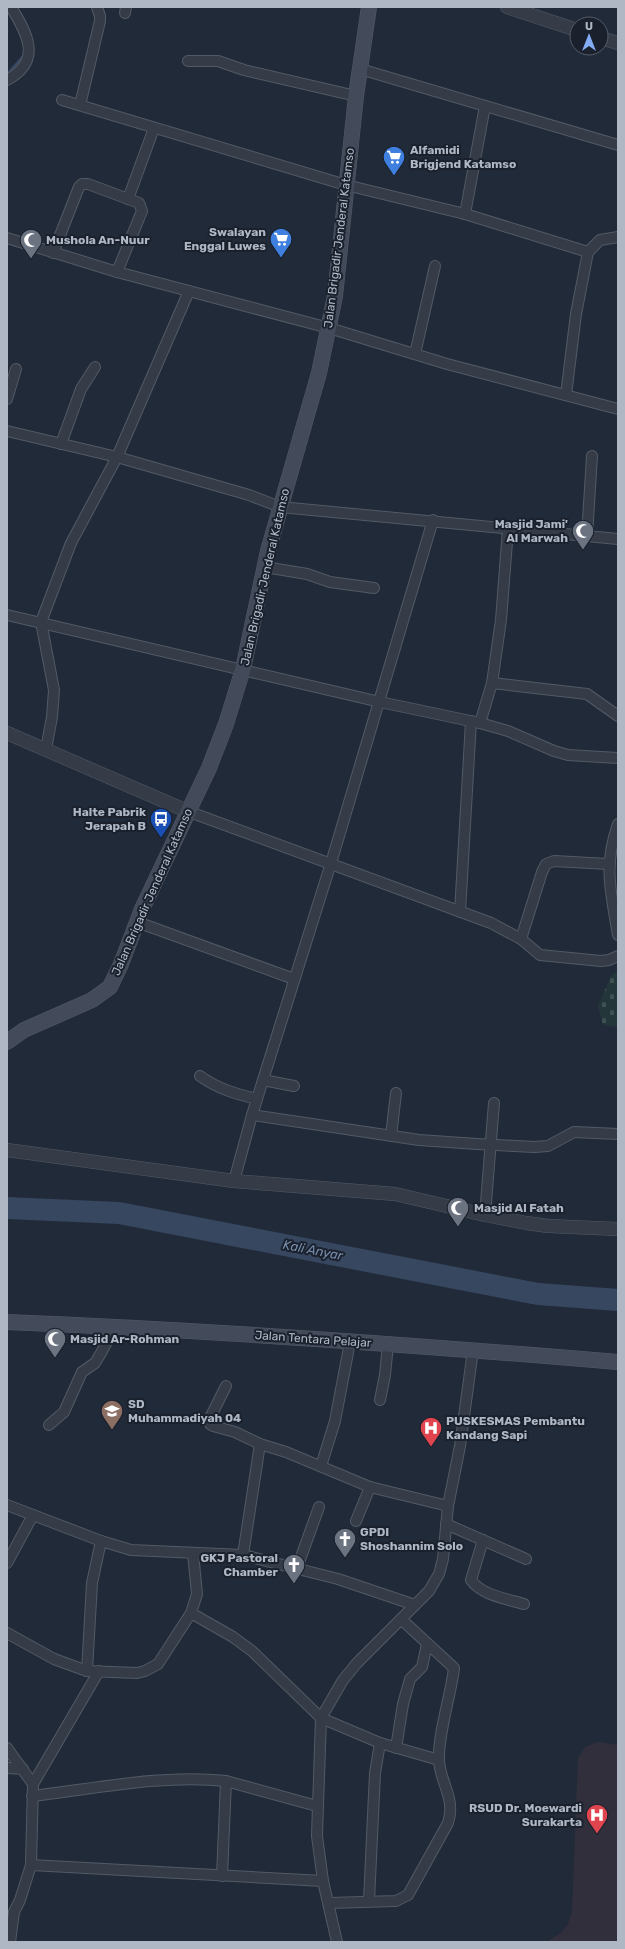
<svg xmlns="http://www.w3.org/2000/svg" width="625" height="1949" viewBox="0 0 625 1949" font-family="Rubik,sans-serif">
<style>
.medical{fill:#312f3c}
.cemetery{fill:url(#cemetery-stones)}
.lines{fill:none;stroke-linecap:round;stroke-linejoin:round}
.stream{stroke:#374760;stroke-width:3.5}
.river{stroke:#374760;stroke-width:22}
.minor-casing{stroke:#525a66;stroke-width:12}
.tertiary-casing{stroke:#525a66;stroke-width:14}
.secondary-casing{stroke:#525a66;stroke-width:16}
.minor{stroke:#353c48;stroke-width:10}
.tertiary{stroke:#353c48;stroke-width:13}
.secondary{stroke:#434b5b;stroke-width:15}
.labels{text-anchor:middle;dominant-baseline:central;stroke-width:4;stroke-linejoin:round;paint-order:stroke}
.poi-label{font-size:12px;font-weight:bold;fill:#afb7c5;stroke:#1a212d;text-anchor:start}
.street-label{font-size:12px;fill:#afb7c5;stroke:#1a212d}
.water-label{font-size:13px;font-style:italic;fill:#788dac;stroke:#1a212d}
</style>
<defs>
<pattern id="cemetery-stones" width="16" height="16" patternUnits="userSpaceOnUse"><rect width="16" height="16" fill="#233639"/><path d="M2 7V4a2 2 0 0 1 4 0v3zM10 15v-3a2 2 0 0 1 4 0v3z" fill="#405154"/></pattern>
</defs>
<rect width="100%" height="100%" fill="#212a38"/>
<!-- medical -->
<polygon class="medical" points="597,1742 618,1745 618,1942 546,1942 561,1933 568,1924 572,1911 578,1758 585,1747"/>
<!-- cemetery -->
<polygon class="cemetery" points="618,971 618,1027 603,1025 598,1006 611,976"/>
<g class="lines">
<!-- stream -->
<polyline class="stream" points="9,73 23,57"/>
<!-- river -->
<polyline class="river" points="7,1208 119,1213 538,1294 618,1300"/>
<!-- minor casing -->
<g class="minor-casing">
<g id="minor">
<polyline points="125,13 126,7"/>
<polyline points="188,61 218,61 244,70 356,96"/>
<polyline points="360,69 618,145"/>
<path d="M7,80C43,61 27,33 11,7"/>
<polyline points="62,100 346,185 465,214 588,252"/>
<polyline points="80,105 100,21 100,16 97,7"/>
<polyline points="128,199 154,128"/>
<polyline points="465,214 485,106"/>
<polyline points="7,238 117,272 329,328 447,364 618,409"/>
<polyline points="53,253 79,187 82,184 88,184 139,203 142,211 117,272"/>
<polyline points="415,354 435,266"/>
<polyline points="566,395 576,314 588,252 600,240 618,237"/>
<polyline points="7,399 16,369"/>
<polyline points="7,431 117,457 249,495 280,507 618,539"/>
<polyline points="61,444 81,389 95,367"/>
<polyline points="587,536 592,456"/>
<polyline points="265,567 307,574 330,582 374,588"/>
<polyline points="7,615 380,702 480,723 508,731 554,751 568,755 618,758"/>
<polyline points="492,683 587,694 618,716"/>
<polyline points="480,723 492,683 501,620 508,529"/>
<polyline points="46,749 52,717 54,690 41,622 71,543 117,457 189,291"/>
<polyline points="187,811 491,923 521,939 540,955 601,961 609,960 618,956"/>
<path d="M618,824C603,866 611,893 618,935"/>
<polyline points="460,912 471,721"/>
<polyline points="137,922 294,979"/>
<polyline points="521,939 542,872 546,864 554,861 608,864"/>
<path d="M200,1076C218,1089 236,1094 257,1099"/>
<polyline points="263,1080 294,1086"/>
<polyline points="252,1115 419,1140 477,1144 534,1147 548,1146 574,1132 618,1134"/>
<polyline points="391,1136 396,1093"/>
<polyline points="234,1181 252,1115 331,863 433,520"/>
<polyline points="485,1215 494,1103"/>
<polyline points="226,1386 209,1420 210,1424 213,1426 235,1432 260,1444 286,1452 370,1487 448,1506"/>
<polyline points="380,1400 385,1375 388,1344"/>
<polyline points="49,1425 64,1412 82,1372 95,1363 101,1353 108,1340 111,1326"/>
<polyline points="321,1466 335,1421 350,1342"/>
<polyline points="7,1505 101,1541 131,1550 243,1555 338,1579 415,1605"/>
<polyline points="356,1521 370,1487"/>
<polyline points="446,1524 526,1559"/>
<path d="M483,1540L471,1580C481,1595 507,1599 524,1604"/>
<polyline points="243,1555 260,1444"/>
<polyline points="7,1563 33,1515"/>
<polyline points="297,1568 319,1507"/>
<polyline points="191,1613 233,1637 252,1651 321,1718 380,1743 439,1760"/>
<polyline points="7,1633 54,1659 87,1671 137,1673 145,1671 158,1664 191,1613 197,1594 193,1553"/>
<polyline points="87,1671 92,1583 101,1541"/>
<polyline points="7,1748 33,1784"/>
<polyline points="396,1748 403,1704 410,1679 422,1667 427,1644"/>
<polyline points="7,1768 23,1769"/>
<path d="M32,1796C94,1789 164,1774 226,1781L317,1806"/>
<polyline points="31,1865 323,1881"/>
<polyline points="222,1876 226,1781"/>
<polyline points="369,1901 375,1773 380,1743"/>
<path d="M329,1903L396,1901L408,1895L448,1823C456,1798 440,1783 439,1760C438,1733 451,1695 454,1668L401,1619"/>
<polyline points="10,1942 14,1912 20,1900 31,1865 33,1784 99,1671"/>
<polyline points="337,1942 323,1881 317,1836 321,1718 343,1680 357,1663 429,1591 439,1574 443,1559 448,1506 460,1446 473,1350"/>
</g>
</g>
<!-- tertiary casing -->
<g class="tertiary-casing">
<g id="tertiary">
<polyline points="507,7 577,30"/>
<polyline points="601,38 618,43"/>
<polyline points="7,733 187,811"/>
<polyline points="7,1150 234,1181 395,1194 485,1215 526,1223 548,1226 618,1229"/>
</g>
</g>
<!-- secondary casing -->
<g class="secondary-casing">
<g id="secondary">
<polyline points="7,1042 24,1030 92,1000 110,987 121,964 142,909 209,768 226,724 243,669 268,551 319,373 335,296 356,96 369,7"/>
<path d="M7,1322C211,1330 415,1345 618,1362"/>
</g>
</g>
<!-- minor -->
<use href="#minor" class="minor"/>
<!-- tertiary -->
<use href="#tertiary" class="tertiary"/>
<!-- secondary -->
<use href="#secondary" class="secondary"/>
</g>
<!-- icons -->
<defs>
<g id="supermarket-pin" transform="scale(1.15)"><path d="M0 17L-7.5 6A9.5 9.5 0 1 1 7.5 6Z" fill="#3f7fe0" stroke="#1a212d"/><path d="M-6-5.5h2.5l.6 2H6L4.5 2H-2.5L-4.4-4H-6ZM-1.5 3.2a1.3 1.3 0 1 0 .1 0ZM3 3.2a1.3 1.3 0 1 0 .1 0Z" fill="#fff"/></g>
<g id="mosque-pin" transform="scale(1.15)"><path d="M0 17L-7.5 6A9.5 9.5 0 1 1 7.5 6Z" fill="#6b7280" stroke="#1a212d"/><path d="M3.5-4.9A6 6 0 1 0 3.5 4.9A5 5 0 1 1 3.5-4.9Z" fill="#fff"/></g>
<g id="bus-pin" transform="scale(1.15)"><path d="M0 17L-7.5 6A9.5 9.5 0 1 1 7.5 6Z" fill="#1a4fb4" stroke="#1a212d"/><path d="M-5-6H5V4H4V6H2V4H-2V6H-4V4H-5ZM-3.5-4V0h7V-4ZM-3.5 1.2v1.5H-2V1.2ZM2 1.2v1.5H3.5V1.2Z" fill="#fff"/></g>
<g id="school-pin" transform="scale(1.15)"><path d="M0 17L-7.5 6A9.5 9.5 0 1 1 7.5 6Z" fill="#8d6e63" stroke="#1a212d"/><path d="M0-5L7-2L0 1L-7-2ZM-4 1L0 2.5L4 1V4Q0 6-4 4Z" fill="#fff"/></g>
<g id="hospital-pin" transform="scale(1.15)"><path d="M0 17L-7.5 6A9.5 9.5 0 1 1 7.5 6Z" fill="#e0444e" stroke="#1a212d"/><path d="M-5-5h3v3.5h4V-5h3V5h-3V1.5h-4V5h-3Z" fill="#fff"/></g>
<g id="church-pin" transform="scale(1.15)"><path d="M0 17L-7.5 6A9.5 9.5 0 1 1 7.5 6Z" fill="#6b7280" stroke="#1a212d"/><path d="M-1.2-6h2.4v3.5h3.3v2.4h-3.3V6h-2.4V-.1h-3.3v-2.4h3.3Z" fill="#fff"/></g>
</defs>
<g fill-rule="evenodd">
<use href="#supermarket-pin" x="394" y="157"/>
<use href="#supermarket-pin" x="281" y="239"/>
<use href="#mosque-pin" x="31" y="240"/>
<use href="#mosque-pin" x="583" y="531"/>
<use href="#bus-pin" x="161" y="819"/>
<use href="#mosque-pin" x="458" y="1208"/>
<use href="#mosque-pin" x="55" y="1339"/>
<use href="#school-pin" x="112" y="1411"/>
<use href="#hospital-pin" x="431" y="1428"/>
<use href="#church-pin" x="345" y="1539"/>
<use href="#church-pin" x="294" y="1565"/>
<use href="#hospital-pin" x="597" y="1815"/>
</g>
<g class="labels">
<!-- poi labels -->
<g class="poi-label">
<text x="410" y="150">Alfamidi<tspan x="410" dy="14">Brigjend Katamso</tspan></text>
<text x="266" y="232" text-anchor="end">Swalayan<tspan x="266" dy="14">Enggal Luwes</tspan></text>
<text x="46" y="240">Mushola An-Nuur</text>
<text x="568" y="524" text-anchor="end">Masjid Jami'<tspan x="568" dy="14">Al Marwah</tspan></text>
<text x="146" y="812" text-anchor="end">Halte Pabrik<tspan x="146" dy="14">Jerapah B</tspan></text>
<text x="474" y="1208">Masjid Al Fatah</text>
<text x="70" y="1339">Masjid Ar-Rohman</text>
<text x="128" y="1404">SD<tspan x="128" dy="14">Muhammadiyah 04</tspan></text>
<text x="446" y="1421">PUSKESMAS Pembantu<tspan x="446" dy="14">Kandang Sapi</tspan></text>
<text x="360" y="1532">GPDI<tspan x="360" dy="14">Shoshannim Solo</tspan></text>
<text x="278" y="1558" text-anchor="end">GKJ Pastoral<tspan x="278" dy="14">Chamber</tspan></text>
<text x="582" y="1808" text-anchor="end">RSUD Dr. Moewardi<tspan x="582" dy="14">Surakarta</tspan></text>
</g>
<!-- street labels -->
<g class="street-label">
<text transform="translate(339 238) rotate(-83)">Jalan Brigadir Jenderal Katamso</text>
<text transform="translate(265 577) rotate(-77)">Jalan Brigadir Jenderal Katamso</text>
<text transform="translate(152 892) rotate(-66)">Jalan Brigadir Jenderal Katamso</text>
<text transform="translate(313 1339) rotate(4)">Jalan Tentara Pelajar</text>
</g>
<!-- water labels -->
<g class="water-label">
<text transform="translate(313 1250) rotate(11)">Kali Anyar</text>
</g>
</g>
<!-- border -->
<rect width="625" height="1949" fill="none" stroke="#afb7c5" stroke-width="16"/>
<!-- north arrow -->
<g transform="translate(589 36)"><circle r="19" fill="#1a212d" stroke="#565d6a"/>
<path d="M0-3L7 15L0 10L-7 15Z" fill="#84acf5"/>
<text y="-6" font-size="11" font-weight="bold" text-anchor="middle" fill="#afb7c5">U</text>
</g>
</svg>
